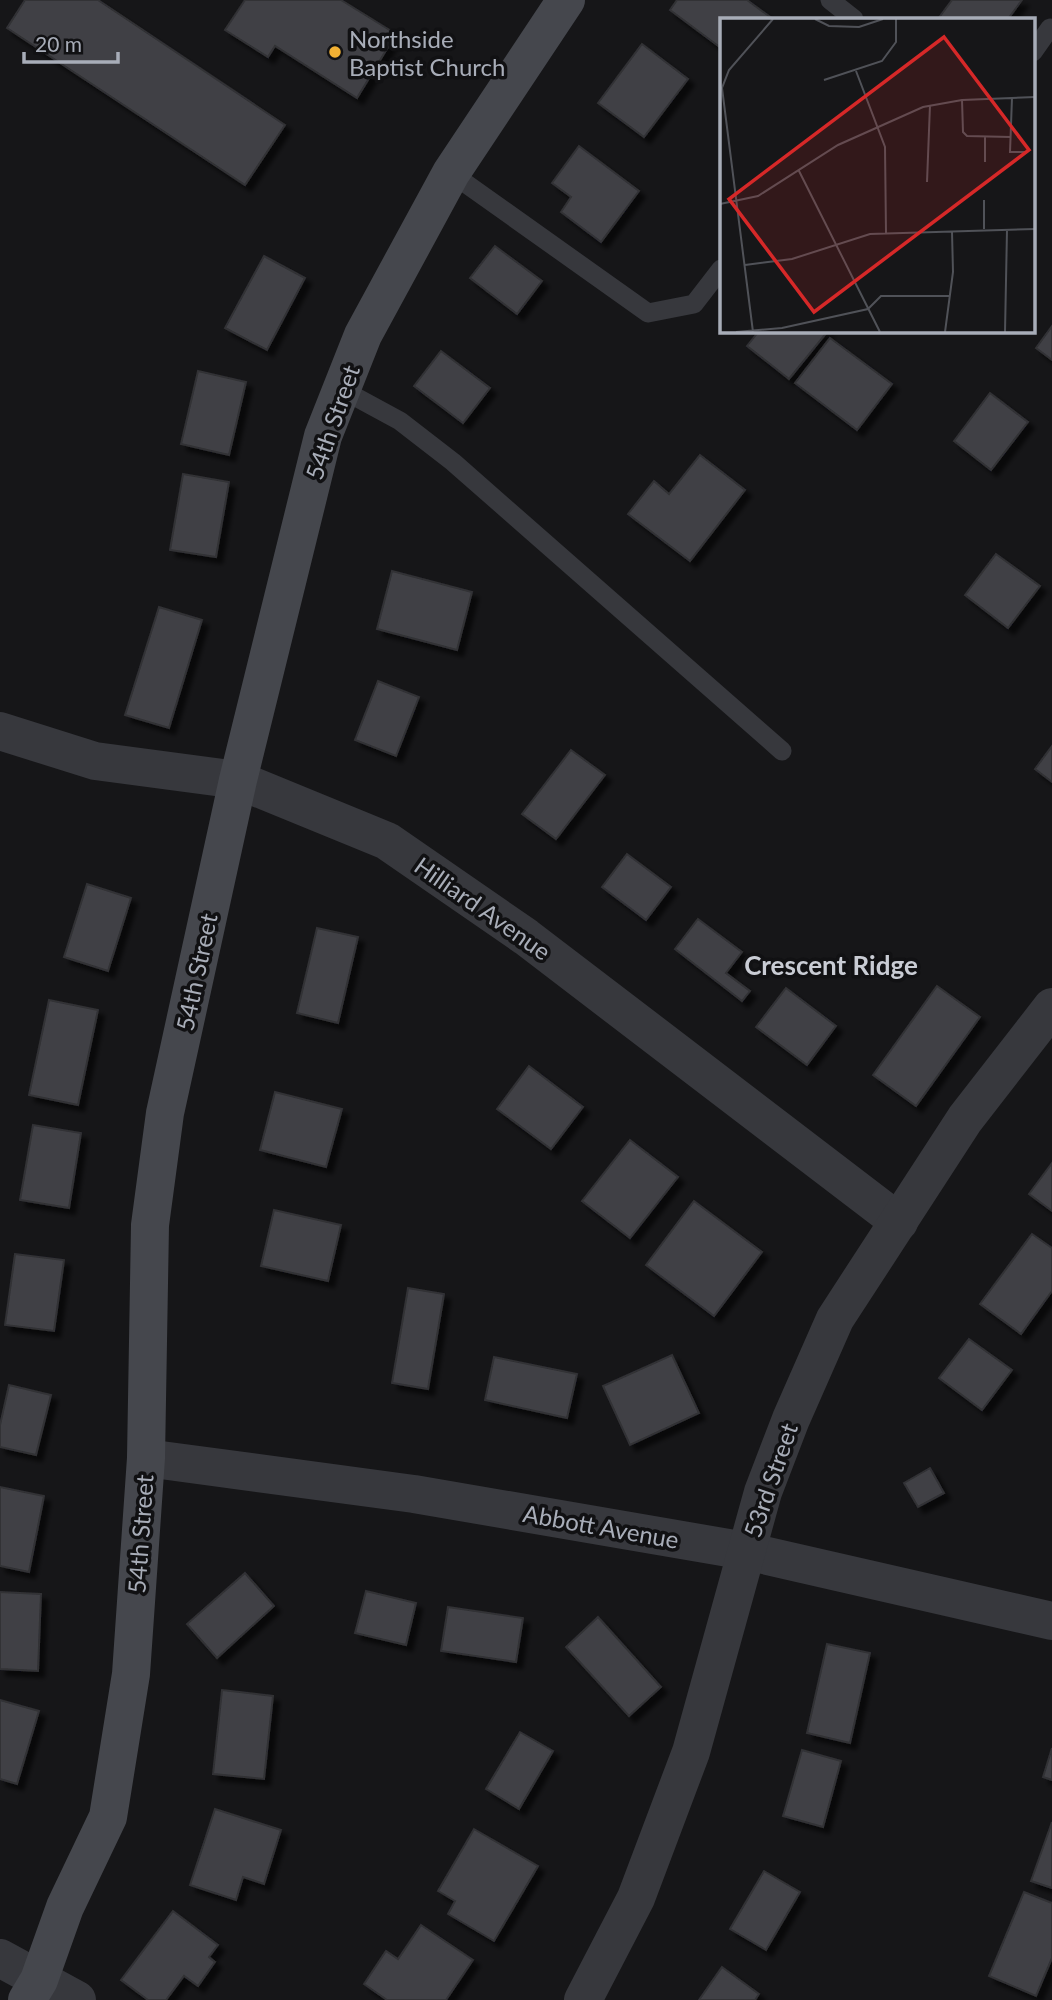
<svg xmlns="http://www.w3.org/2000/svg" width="1052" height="2000" viewBox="0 0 1052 2000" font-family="Lato,sans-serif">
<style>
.building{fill:#404145;stroke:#303034;stroke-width:2;filter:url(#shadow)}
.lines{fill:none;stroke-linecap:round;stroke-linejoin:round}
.service{stroke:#37383d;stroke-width:19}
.minor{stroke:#37383d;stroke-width:38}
.secondary{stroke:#45474d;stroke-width:38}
.poi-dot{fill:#f2b134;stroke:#111113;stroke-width:2.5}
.labels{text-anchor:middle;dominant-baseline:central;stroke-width:7;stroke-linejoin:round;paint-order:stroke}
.poi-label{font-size:24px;fill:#a8adb8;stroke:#111113;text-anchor:start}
.street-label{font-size:24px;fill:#a8adb8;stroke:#111113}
.neighbourhood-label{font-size:26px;font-weight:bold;fill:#c9ccd4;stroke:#111113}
.inset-road{fill:none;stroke:#505258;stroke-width:2}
.view{fill:#d62828;fill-opacity:0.15;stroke:#d62828;stroke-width:3.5}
.inset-edge{fill:none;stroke:#a8adb8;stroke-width:3.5}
</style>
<defs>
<filter id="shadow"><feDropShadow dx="6" dy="6" stdDeviation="2" flood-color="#0009"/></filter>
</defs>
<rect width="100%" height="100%" fill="#161618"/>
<!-- building -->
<g class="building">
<polygon points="25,0 98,0 285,125 245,185 7,28"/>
<polygon points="245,0 341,0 396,34 357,98 275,46 268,57 225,30"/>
<polygon points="677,0 747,0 773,19 721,19 721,48 670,10"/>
<polygon points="952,0 1022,0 1008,19 938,19"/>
<polygon points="642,44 688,79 644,137 598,103"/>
<polygon points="579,146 639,191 601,242 561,212 571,197 552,183"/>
<polygon points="495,246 542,281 517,314 470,278"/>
<polygon points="264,256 305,278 267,350 225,328"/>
<polygon points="1052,326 1052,360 1036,348"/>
<polygon points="759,331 828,331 789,379 747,346"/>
<polygon points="830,338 892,384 857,430 795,383"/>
<polygon points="441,351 490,388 463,423 414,386"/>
<polygon points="198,371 246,382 229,455 181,444"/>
<polygon points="990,393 1028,422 991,470 954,441"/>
<polygon points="700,455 745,490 690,561 628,514 654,481 669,494"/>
<polygon points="183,474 229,482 216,557 170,550"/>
<polygon points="996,554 1040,586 1008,628 965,595"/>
<polygon points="392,571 472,592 457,650 377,629"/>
<polygon points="159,607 202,620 169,728 125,715"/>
<polygon points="378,681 419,697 396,756 355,740"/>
<polygon points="1052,746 1052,782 1035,769"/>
<polygon points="571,750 605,775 556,839 522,814"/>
<polygon points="627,854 671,887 646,920 602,887"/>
<polygon points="87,884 131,898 108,971 64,957"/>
<polygon points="698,919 742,952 726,973 750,991 742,1001 675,949"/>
<polygon points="317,928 358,937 338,1023 297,1013"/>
<polygon points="937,986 980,1017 916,1106 873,1075"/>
<polygon points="786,988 836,1026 807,1065 756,1027"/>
<polygon points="49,1000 98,1010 78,1105 29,1095"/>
<polygon points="529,1066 583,1107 551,1149 497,1109"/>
<polygon points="275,1092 342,1109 326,1167 260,1150"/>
<polygon points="33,1125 81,1133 69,1208 20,1200"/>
<polygon points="630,1140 678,1177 630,1238 582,1201"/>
<polygon points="1052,1163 1052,1211 1029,1194"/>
<polygon points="694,1201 762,1252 714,1316 646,1265"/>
<polygon points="274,1210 341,1225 328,1281 261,1266"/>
<polygon points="1032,1234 1052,1248 1052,1291 1021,1334 980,1304"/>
<polygon points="15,1254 64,1260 54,1331 5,1325"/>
<polygon points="408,1288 444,1294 428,1389 392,1383"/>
<polygon points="969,1339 1012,1370 982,1410 939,1378"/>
<polygon points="672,1355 699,1413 630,1445 603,1386"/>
<polygon points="494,1357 577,1374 567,1418 485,1400"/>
<polygon points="9,1385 51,1395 36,1455 0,1447 0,1425"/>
<polygon points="930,1468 944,1493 918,1507 904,1483"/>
<polygon points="0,1487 44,1496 29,1572 0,1566"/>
<polygon points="245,1573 274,1606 217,1658 187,1624"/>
<polygon points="366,1591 416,1603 406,1645 355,1633"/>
<polygon points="0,1592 41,1594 38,1671 0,1669"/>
<polygon points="448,1607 523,1618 516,1662 441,1651"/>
<polygon points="598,1617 661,1687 629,1716 566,1647"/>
<polygon points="827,1644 870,1653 850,1743 807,1733"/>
<polygon points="222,1690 273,1696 264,1779 213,1774"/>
<polygon points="0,1700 39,1711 17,1784 0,1779"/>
<polygon points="520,1732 553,1751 519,1809 486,1789"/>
<polygon points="1052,1748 1052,1780 1043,1777"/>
<polygon points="802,1750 841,1761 823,1827 783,1816"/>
<polygon points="215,1809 281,1830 264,1884 243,1877 236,1900 190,1885"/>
<polygon points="1052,1822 1052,1888 1031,1881"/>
<polygon points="474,1829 538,1866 494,1941 448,1914 455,1901 438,1891"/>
<polygon points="764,1871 800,1892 766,1950 730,1929"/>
<polygon points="1024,1892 1052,1903 1052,1958 1036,1996 989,1976"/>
<polygon points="173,1911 218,1945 209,1957 215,1962 198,1986 184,1976 166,2000 148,2000 121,1980"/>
<polygon points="421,1925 473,1960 446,2000 387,2000 364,1984 386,1951 398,1959"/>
<polygon points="722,1967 759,1994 755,2000 699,2000"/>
</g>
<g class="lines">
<!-- service -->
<g class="service">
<polyline points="830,0 854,19"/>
<polyline points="1033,52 1050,28"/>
<polyline points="451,173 648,313 694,304 721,269"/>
<polyline points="341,389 400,421 453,462 782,751"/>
</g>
<!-- minor -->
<g class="minor">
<polyline points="0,731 95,761 238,780 387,841 526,937 899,1222"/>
<polyline points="146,1458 414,1494 746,1551 1052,1621"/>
<polyline points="0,1958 77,2000"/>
<polyline points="583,2000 636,1898 691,1752 763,1492 791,1419 835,1319 965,1119 1052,1007"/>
</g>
<!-- secondary -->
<polyline class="secondary" points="27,2000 39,1980 65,1907 108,1817 131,1674 146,1458 150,1225 165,1113 238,780 323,436 363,335 451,173 566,0"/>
</g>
<!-- markers -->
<circle class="poi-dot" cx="335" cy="52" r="7"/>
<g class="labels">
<!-- poi labels -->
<g class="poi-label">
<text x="349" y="38">Northside<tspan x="349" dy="28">Baptist Church</tspan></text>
</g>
<!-- street labels -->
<g class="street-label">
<text transform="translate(332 422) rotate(-71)">54th Street</text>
<text transform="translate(483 908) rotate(35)">Hilliard Avenue</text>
<text transform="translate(196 972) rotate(-78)">54th Street</text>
<text transform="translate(770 1480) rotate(-71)">53rd Street</text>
<text transform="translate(601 1526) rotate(10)">Abbott Avenue</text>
<text transform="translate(140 1534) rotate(-86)">54th Street</text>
</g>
<!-- neighbourhood labels -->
<g class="neighbourhood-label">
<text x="831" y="965">Crescent Ridge</text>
</g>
</g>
<!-- overview -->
<g transform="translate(720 18)">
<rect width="315" height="315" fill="#161618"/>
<path class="inset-road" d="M95,1L109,8L139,9L163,1M136,53L165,129L166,215M104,62L162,43L176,24V1M292,80L290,134H306M242,82L243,114L247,118L291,119M265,119V144M79,153L160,314M207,164L210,87M0,186L38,178L118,127L203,89L242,82L315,79M264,211V182M25,247L72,241L150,216L315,211M16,314L62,310L148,291L161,278H230M33,314L2,70L9,52L53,1M225,314L233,254L232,214M285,314L287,212"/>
<path class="view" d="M224,19L309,132L94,294L9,181Z"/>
<rect width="315" height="315" class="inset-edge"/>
</g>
<!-- scale -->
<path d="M24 52v10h94v-10" fill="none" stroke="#a8adb8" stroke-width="3.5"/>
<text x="35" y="52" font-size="21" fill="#a8adb8" stroke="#111113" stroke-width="5" paint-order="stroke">20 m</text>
</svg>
